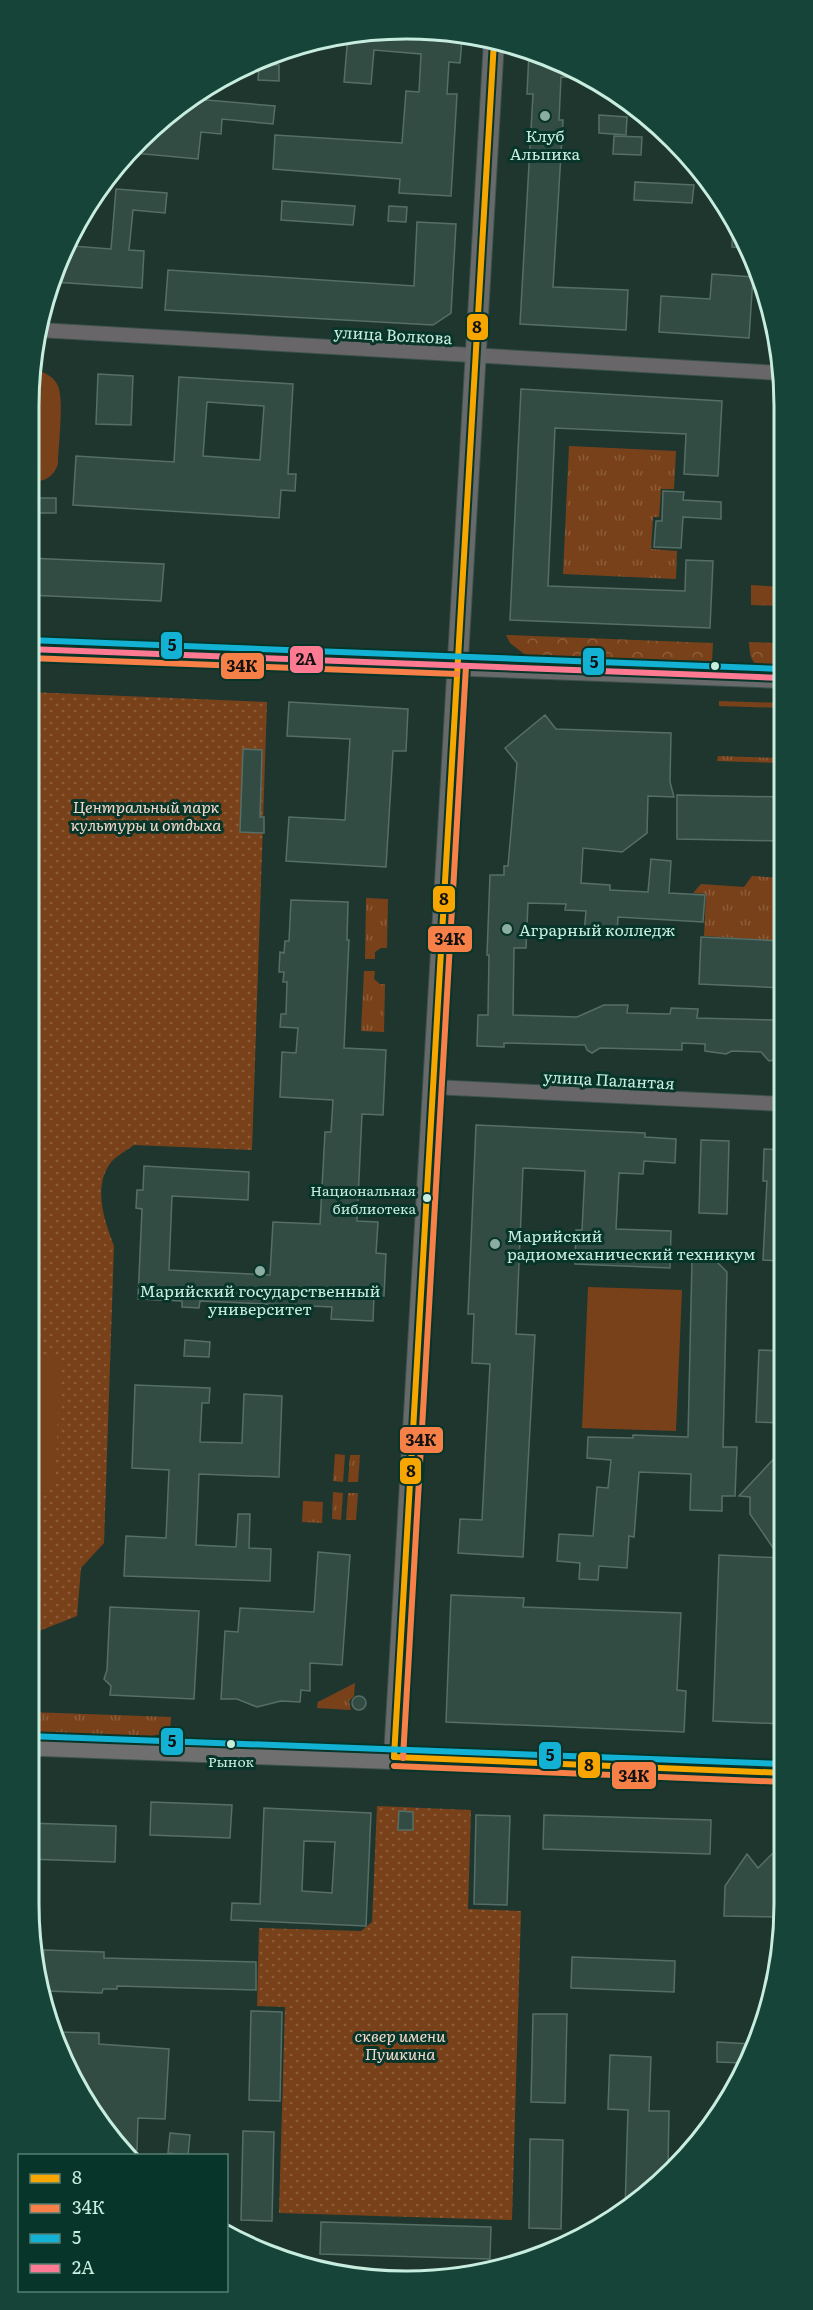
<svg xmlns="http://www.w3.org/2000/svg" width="813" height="2310" viewBox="0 0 813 2310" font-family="Literata,serif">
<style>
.grass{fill:url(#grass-tufts)}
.forest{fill:url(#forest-crowns)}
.park{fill:url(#park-dots)}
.pitch{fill:#794119}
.building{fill:#324b43;stroke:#556f67;stroke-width:1.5;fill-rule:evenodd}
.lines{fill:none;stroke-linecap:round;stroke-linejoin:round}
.street-casing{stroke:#3c524a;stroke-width:16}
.secondary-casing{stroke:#3c524a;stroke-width:22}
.primary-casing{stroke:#3c524a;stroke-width:23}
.street{stroke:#686668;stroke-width:14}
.secondary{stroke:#67696a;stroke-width:20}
.primary{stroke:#6f6f70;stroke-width:21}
.bus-1-casing{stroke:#083529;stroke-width:10}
.bus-2-casing{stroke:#083529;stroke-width:10}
.bus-3-casing{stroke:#083529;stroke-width:10}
.bus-4-casing{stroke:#083529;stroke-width:10}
.bus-1{stroke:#f7a600;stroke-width:6}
.bus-2{stroke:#f78048;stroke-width:6}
.bus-3{stroke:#13b2d5;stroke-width:6}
.bus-4{stroke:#fe7a93;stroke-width:6}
.poi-dot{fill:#8cada1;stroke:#083529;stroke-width:2}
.bus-dot{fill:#c7eddf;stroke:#083529;stroke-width:2}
.labels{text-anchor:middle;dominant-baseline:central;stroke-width:6;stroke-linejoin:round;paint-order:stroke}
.bus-label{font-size:14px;fill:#c7eddf;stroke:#083529;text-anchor:end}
.poi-label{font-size:16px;fill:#c7eddf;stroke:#083529}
.street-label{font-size:16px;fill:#c7eddf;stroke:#083529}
.park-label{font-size:16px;font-style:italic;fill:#f3dacc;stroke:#083529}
.rim{fill:none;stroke:#c7eddf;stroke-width:3}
.line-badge{stroke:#083529;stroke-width:2}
.pale-badge-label{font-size:16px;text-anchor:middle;font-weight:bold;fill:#111}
</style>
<defs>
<pattern id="grass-tufts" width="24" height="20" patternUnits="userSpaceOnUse" patternTransform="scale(1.5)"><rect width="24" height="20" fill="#794119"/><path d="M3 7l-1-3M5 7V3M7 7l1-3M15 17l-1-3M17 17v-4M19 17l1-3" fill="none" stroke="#8b5d3a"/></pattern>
<pattern id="forest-crowns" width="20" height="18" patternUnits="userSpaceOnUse" patternTransform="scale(1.5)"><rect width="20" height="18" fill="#794119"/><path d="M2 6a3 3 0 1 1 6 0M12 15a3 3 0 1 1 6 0" fill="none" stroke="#8b5d3a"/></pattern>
<pattern id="park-dots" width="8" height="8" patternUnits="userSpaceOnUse" patternTransform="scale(1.5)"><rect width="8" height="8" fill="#794119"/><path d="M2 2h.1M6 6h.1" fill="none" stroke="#8b5d3a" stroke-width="1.8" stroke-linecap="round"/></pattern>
</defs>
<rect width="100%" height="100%" fill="#1f362f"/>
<!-- grass -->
<g class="grass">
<polygon points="569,446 676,451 674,489 661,489 659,517 653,517 651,549 677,551 676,579 563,574"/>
<polygon points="751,585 782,587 782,606 751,605"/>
<polygon points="719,701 782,703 782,708 719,706"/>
<polygon points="718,756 782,758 782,763 717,761"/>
<polygon points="752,876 782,878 782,941 704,936 706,894 693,893 701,884 744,887"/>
<polygon points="366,898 388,899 387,948 381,948 375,952 375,959 365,959"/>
<polygon points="364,971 375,971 374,979 380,984 385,984 384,1032 361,1031"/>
<polygon points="335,1454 345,1455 343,1482 333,1481"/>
<polygon points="350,1455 360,1455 358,1482 348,1482"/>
<polygon points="333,1492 343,1493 341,1520 332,1519"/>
<polygon points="348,1493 358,1493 356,1520 346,1520"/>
<polygon points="303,1501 323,1502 322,1523 302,1522"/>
<polygon points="355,1683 354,1696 349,1701 351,1710 317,1708 318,1702"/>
<polygon points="29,1712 171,1717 170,1732 138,1739 29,1733"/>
</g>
<!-- forest -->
<g class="forest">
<polygon points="506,635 713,643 712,661 528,657 510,643"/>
<path d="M749,642L782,643V669C758,668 750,668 749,642Z"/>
</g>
<!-- park -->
<g class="park">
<path d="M29,692L267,702L252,1150L134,1145C126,1151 114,1157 109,1165C93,1190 105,1222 114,1246L104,1543L81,1568L77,1616L29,1635Z"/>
<polygon points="377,1806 471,1810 468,1909 521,1911 512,2220 279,2213 285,2007 257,2006 259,1928 361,1931 372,1922"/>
</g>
<!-- pitch -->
<g class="pitch">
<path d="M33,369C42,371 53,376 57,384C65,397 58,447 58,464C53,479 42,482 29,482L28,407Z"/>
<polygon points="588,1287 682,1290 676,1431 582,1428"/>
<polygon points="29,1356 60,1358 55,1489 29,1488"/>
</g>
<!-- building -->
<g class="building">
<polygon points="357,32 462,39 460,63 449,62 447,94 457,94 451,196 399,193 400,179 273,169 275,135 402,143 406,91 419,92 421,54 374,50 371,84 344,82 348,35"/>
<polygon points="529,52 589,76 589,78 561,77 559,120 563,120 553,287 628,290 626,330 520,324 533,94 527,94"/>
<polygon points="262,64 279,65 279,81 258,80 259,65"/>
<polygon points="195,99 275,106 273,124 222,119 221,134 201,132 198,159 133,153"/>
<polygon points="599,115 627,117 626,135 599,133"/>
<polygon points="614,136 642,137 641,155 613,154"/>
<polygon points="635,182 694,185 692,203 634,200"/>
<polygon points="116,189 167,193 165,213 133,210 129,250 144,251 142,288 54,282 72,246 111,249"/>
<polygon points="282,201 355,206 353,225 281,220"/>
<polygon points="389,206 407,207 406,222 388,221"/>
<polygon points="733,221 746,240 748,248 732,247"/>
<polygon points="417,222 456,224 451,313 433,325 165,310 168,270 414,286"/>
<polygon points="712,274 753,277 749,338 659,332 661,296 710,299"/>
<polygon points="98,374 133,376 131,425 96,424"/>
<path d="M179,377L293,384L288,474H296L295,491L281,490L279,518L73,505L76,456L174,462ZM207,402L264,406L260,460L203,456Z"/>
<polygon points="521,389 722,401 718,476 684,474 686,434 555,428 548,586 685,591 686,560 713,561 710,628 510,620"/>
<polygon points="663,491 684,492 683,500 721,502 721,519 683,517 681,548 654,547 656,521 662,521"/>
<rect x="30" y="498" width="26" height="15"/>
<polygon points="28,558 164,564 161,601 28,595"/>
<polygon points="289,702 408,709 406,751 393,751 386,867 286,861 289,817 345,820 350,739 287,736"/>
<polygon points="545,715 556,729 671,733 670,782 674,797 648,796 647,833 622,852 583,848 581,883 610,885 610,890 648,892 651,859 671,861 669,893 705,895 703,922 618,917 617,936 584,934 586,911 565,910 566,904 528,903 526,948 514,948 513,1015 577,1017 604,1005 628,1005 627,1013 670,1014 671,1008 698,1009 697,1018 776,1020 775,1042 780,1050 778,1059 769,1061 761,1052 732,1051 726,1054 705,1051 705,1044 682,1043 682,1050 600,1048 592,1053 587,1050 585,1045 504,1043 504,1047 477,1046 478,1015 488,1015 489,955 487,955 490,875 504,875 504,866 508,866 517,763 505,748"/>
<polygon points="243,749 262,750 260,817 264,817 264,833 240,832"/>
<polygon points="677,795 782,797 782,841 677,839"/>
<polygon points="291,900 348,902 347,940 349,940 344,1048 386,1050 383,1115 362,1114 357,1221 378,1222 376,1253 386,1254 384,1296 374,1295 373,1321 331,1319 332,1307 200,1301 199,1308 182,1307 182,1301 138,1299 142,1209 136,1208 137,1190 143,1190 144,1166 249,1172 248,1200 172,1196 169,1270 270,1275 273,1222 320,1224 325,1132 331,1132 333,1100 280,1097 282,1052 296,1053 298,1028 280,1027 281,1014 286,1014 287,982 283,982 284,972 279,972 280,952 284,953 285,941 289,941"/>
<polygon points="701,937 782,941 783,988 699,984"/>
<polygon points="476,1125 645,1133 645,1137 676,1139 675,1163 644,1161 643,1174 619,1173 616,1229 671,1231 670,1268 575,1264 576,1230 582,1230 585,1171 523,1168 516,1334 535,1335 523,1557 458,1553 460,1519 482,1520 490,1364 472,1363 474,1314 468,1314"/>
<polygon points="701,1140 729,1141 727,1214 699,1213"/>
<polygon points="764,1149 783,1150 783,1261 763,1260 767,1181 763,1181"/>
<polygon points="692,1261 716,1261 727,1272 723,1447 737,1447 735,1496 722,1496 722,1511 690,1510 691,1474 639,1472 634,1537 629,1536 627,1568 599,1566 598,1580 579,1579 580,1563 557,1561 559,1534 593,1536 597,1487 608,1488 611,1460 587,1458 588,1437 633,1438 633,1435 688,1437"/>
<polygon points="185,1340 210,1342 209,1357 184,1356"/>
<polygon points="759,1350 783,1351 783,1423 756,1422"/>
<polygon points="135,1385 210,1388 209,1403 202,1403 200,1442 242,1443 244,1394 282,1396 279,1477 199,1474 196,1545 236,1547 238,1514 250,1514 249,1548 271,1549 270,1581 124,1576 126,1536 166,1538 169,1470 132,1468"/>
<polygon points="784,1448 784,1724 713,1721 719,1555 780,1558 750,1514 750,1497 739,1496"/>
<polygon points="318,1552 350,1555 342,1665 310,1663 310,1691 301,1690 300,1702 281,1701 257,1707 237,1699 221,1699 225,1631 238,1632 240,1608 314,1612"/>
<polygon points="451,1595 524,1598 523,1607 681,1613 677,1690 686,1691 684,1732 446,1722"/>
<polygon points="110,1607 199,1611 194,1699 110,1695 111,1686 104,1679 107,1670"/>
<circle cx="359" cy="1703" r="7"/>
<polygon points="151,1802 232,1805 230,1838 150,1835"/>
<path d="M264,1808L371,1813L366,1926L231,1920L232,1903L260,1904ZM304,1841L335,1842L332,1893L302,1891Z"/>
<polygon points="399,1811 413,1812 413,1830 398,1830"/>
<polygon points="476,1815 510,1816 507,1905 474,1904"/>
<polygon points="544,1815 711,1820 710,1854 543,1849"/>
<polygon points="28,1823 116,1826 115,1862 28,1859"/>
<polygon points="747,1854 758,1868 772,1854 784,1854 783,1917 724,1916 725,1886"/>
<polygon points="44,1950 104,1952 104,1958 256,1962 256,1990 117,1986 117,1989 103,1989 102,1993 46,1991 44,1980"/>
<polygon points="572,1957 675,1961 674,1992 571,1988"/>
<polygon points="251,2011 282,2012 280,2101 249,2100"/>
<polygon points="533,2014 567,2014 565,2103 531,2102"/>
<polygon points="54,2032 99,2033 99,2044 169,2049 165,2119 138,2118 137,2150 120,2149 57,2048"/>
<polygon points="717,2042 752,2044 744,2063 717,2062"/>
<polygon points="610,2055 651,2057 649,2111 669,2111 668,2167 625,2210 628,2110 608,2109"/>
<polygon points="243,2131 274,2132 272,2221 241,2220"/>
<polygon points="170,2133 190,2135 188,2155 168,2153"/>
<polygon points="530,2139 563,2140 561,2229 529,2228"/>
<polygon points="321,2222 491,2227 490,2259 320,2254"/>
</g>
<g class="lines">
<!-- street casing -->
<g class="street-casing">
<g id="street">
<polyline points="39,330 781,373"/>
<polyline points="433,1087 783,1104"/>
</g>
</g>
<!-- secondary casing -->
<g class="secondary-casing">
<g id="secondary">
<polyline points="28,649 782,678"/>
<polyline points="394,1757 494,41"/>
</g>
</g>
<!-- primary casing -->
<g class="primary-casing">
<polyline id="primary" points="28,1745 784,1773"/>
</g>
<!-- street -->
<use href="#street" class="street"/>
<!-- secondary -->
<use href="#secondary" class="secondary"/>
<!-- primary -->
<use href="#primary" class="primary"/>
<!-- bus-1 casing -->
<g class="bus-1-casing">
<g id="bus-1">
<polyline points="394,1757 494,41"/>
<polyline points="394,1757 784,1773"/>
</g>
</g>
<!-- bus-2 casing -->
<g class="bus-2-casing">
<g id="bus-2">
<polyline points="28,658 457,674"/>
<polyline points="403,1758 466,666"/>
<polyline points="394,1766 784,1782"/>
</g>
</g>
<!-- bus-3 casing -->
<g class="bus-3-casing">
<g id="bus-3">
<polyline points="28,640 782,669"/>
<polyline points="28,1736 784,1764"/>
</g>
</g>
<!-- bus-4 casing -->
<g class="bus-4-casing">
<polyline id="bus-4" points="28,649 782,678"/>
</g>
<!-- bus-1 -->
<use href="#bus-1" class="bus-1"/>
<!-- bus-2 -->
<use href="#bus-2" class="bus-2"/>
<!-- bus-3 -->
<use href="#bus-3" class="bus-3"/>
<!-- bus-4 -->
<use href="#bus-4" class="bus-4"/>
</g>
<!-- markers -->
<g class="poi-dot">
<circle cx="545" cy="116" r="6"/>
<circle cx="507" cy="929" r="6"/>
<circle cx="495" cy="1244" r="6"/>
<circle cx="260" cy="1271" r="6"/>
</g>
<g class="bus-dot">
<circle cx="715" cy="666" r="5"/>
<circle cx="427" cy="1198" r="5"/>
<circle cx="231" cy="1744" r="5"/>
</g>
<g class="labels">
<!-- bus labels -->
<g class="bus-label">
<text x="416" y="1190">Национальная<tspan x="416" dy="18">библиотека</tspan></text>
<text x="231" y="1761" text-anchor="middle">Рынок</text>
</g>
<!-- poi labels -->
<g class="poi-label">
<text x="545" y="135">Клуб<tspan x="545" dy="18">Альпика</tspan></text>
<text x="519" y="929" text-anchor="start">Аграрный колледж</text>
<text x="507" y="1235" text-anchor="start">Марийский<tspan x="507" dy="18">радиомеханический техникум</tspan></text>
<text x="260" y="1290">Марийский государственный<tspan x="260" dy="18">университет</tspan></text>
</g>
<!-- street labels -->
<g class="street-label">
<text transform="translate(393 334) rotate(3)">улица Волкова</text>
<text transform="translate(609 1079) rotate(3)">улица Палантая</text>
</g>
<!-- park labels -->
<g class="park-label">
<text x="146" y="806">Центральный парк<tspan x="146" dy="18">культуры и отдыха</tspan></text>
<text x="400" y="2035">сквер имени<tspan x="400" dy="18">Пушкина</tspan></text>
</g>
</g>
<!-- crop -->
<path d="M0 0H813V2310H0ZM406 39H407A367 367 0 0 1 774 406V1904A367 367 0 0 1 407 2271H406A367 367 0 0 1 39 1904V406A367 367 0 0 1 406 39Z" fill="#174438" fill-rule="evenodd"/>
<path class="rim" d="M406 39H407A367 367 0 0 1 774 406V1904A367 367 0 0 1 407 2271H406A367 367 0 0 1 39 1904V406A367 367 0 0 1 406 39Z"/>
<g class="line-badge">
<rect x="466" y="313" width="23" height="28" rx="6" fill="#f7a600"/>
<rect x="160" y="631" width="23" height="29" rx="6" fill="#13b2d5"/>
<rect x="289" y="645" width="35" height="29" rx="6" fill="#fe7a93"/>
<rect x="582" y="647" width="23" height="29" rx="6" fill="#13b2d5"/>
<rect x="220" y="652" width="45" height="28" rx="6" fill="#f78048"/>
<rect x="432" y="885" width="24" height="28" rx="6" fill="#f7a600"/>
<rect x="427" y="925" width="46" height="28" rx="6" fill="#f78048"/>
<rect x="399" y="1426" width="45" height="28" rx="6" fill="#f78048"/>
<rect x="399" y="1457" width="23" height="28" rx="6" fill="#f7a600"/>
<rect x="160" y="1727" width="24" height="29" rx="6" fill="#13b2d5"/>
<rect x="538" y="1741" width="24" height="29" rx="6" fill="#13b2d5"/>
<rect x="577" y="1751" width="24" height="28" rx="6" fill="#f7a600"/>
<rect x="611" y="1761" width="46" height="29" rx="6" fill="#f78048"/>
</g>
<g class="pale-badge-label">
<text x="477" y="333">8</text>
<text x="172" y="651">5</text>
<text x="306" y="665">2А</text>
<text x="594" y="668">5</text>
<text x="242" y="672">34К</text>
<text x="444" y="905">8</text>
<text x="450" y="945">34К</text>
<text x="421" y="1446">34К</text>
<text x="411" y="1477">8</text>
<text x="172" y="1747">5</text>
<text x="550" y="1761">5</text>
<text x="589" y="1771">8</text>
<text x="634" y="1782">34К</text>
</g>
<!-- legend -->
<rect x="18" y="2154" width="210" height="138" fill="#083529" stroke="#547f72" stroke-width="1.5"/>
<rect x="30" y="2174" width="30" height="9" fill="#f7a600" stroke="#547f72" stroke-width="1.5"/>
<text x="72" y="2184" font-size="18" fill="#c7eddf">8</text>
<rect x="30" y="2204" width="30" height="9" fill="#f78048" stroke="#547f72" stroke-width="1.5"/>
<text x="72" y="2214" font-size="18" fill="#c7eddf">34К</text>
<rect x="30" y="2234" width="30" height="9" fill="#13b2d5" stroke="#547f72" stroke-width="1.5"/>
<text x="72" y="2244" font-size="18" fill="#c7eddf">5</text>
<rect x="30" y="2264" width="30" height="9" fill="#fe7a93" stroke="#547f72" stroke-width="1.5"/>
<text x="72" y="2274" font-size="18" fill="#c7eddf">2А</text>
</svg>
